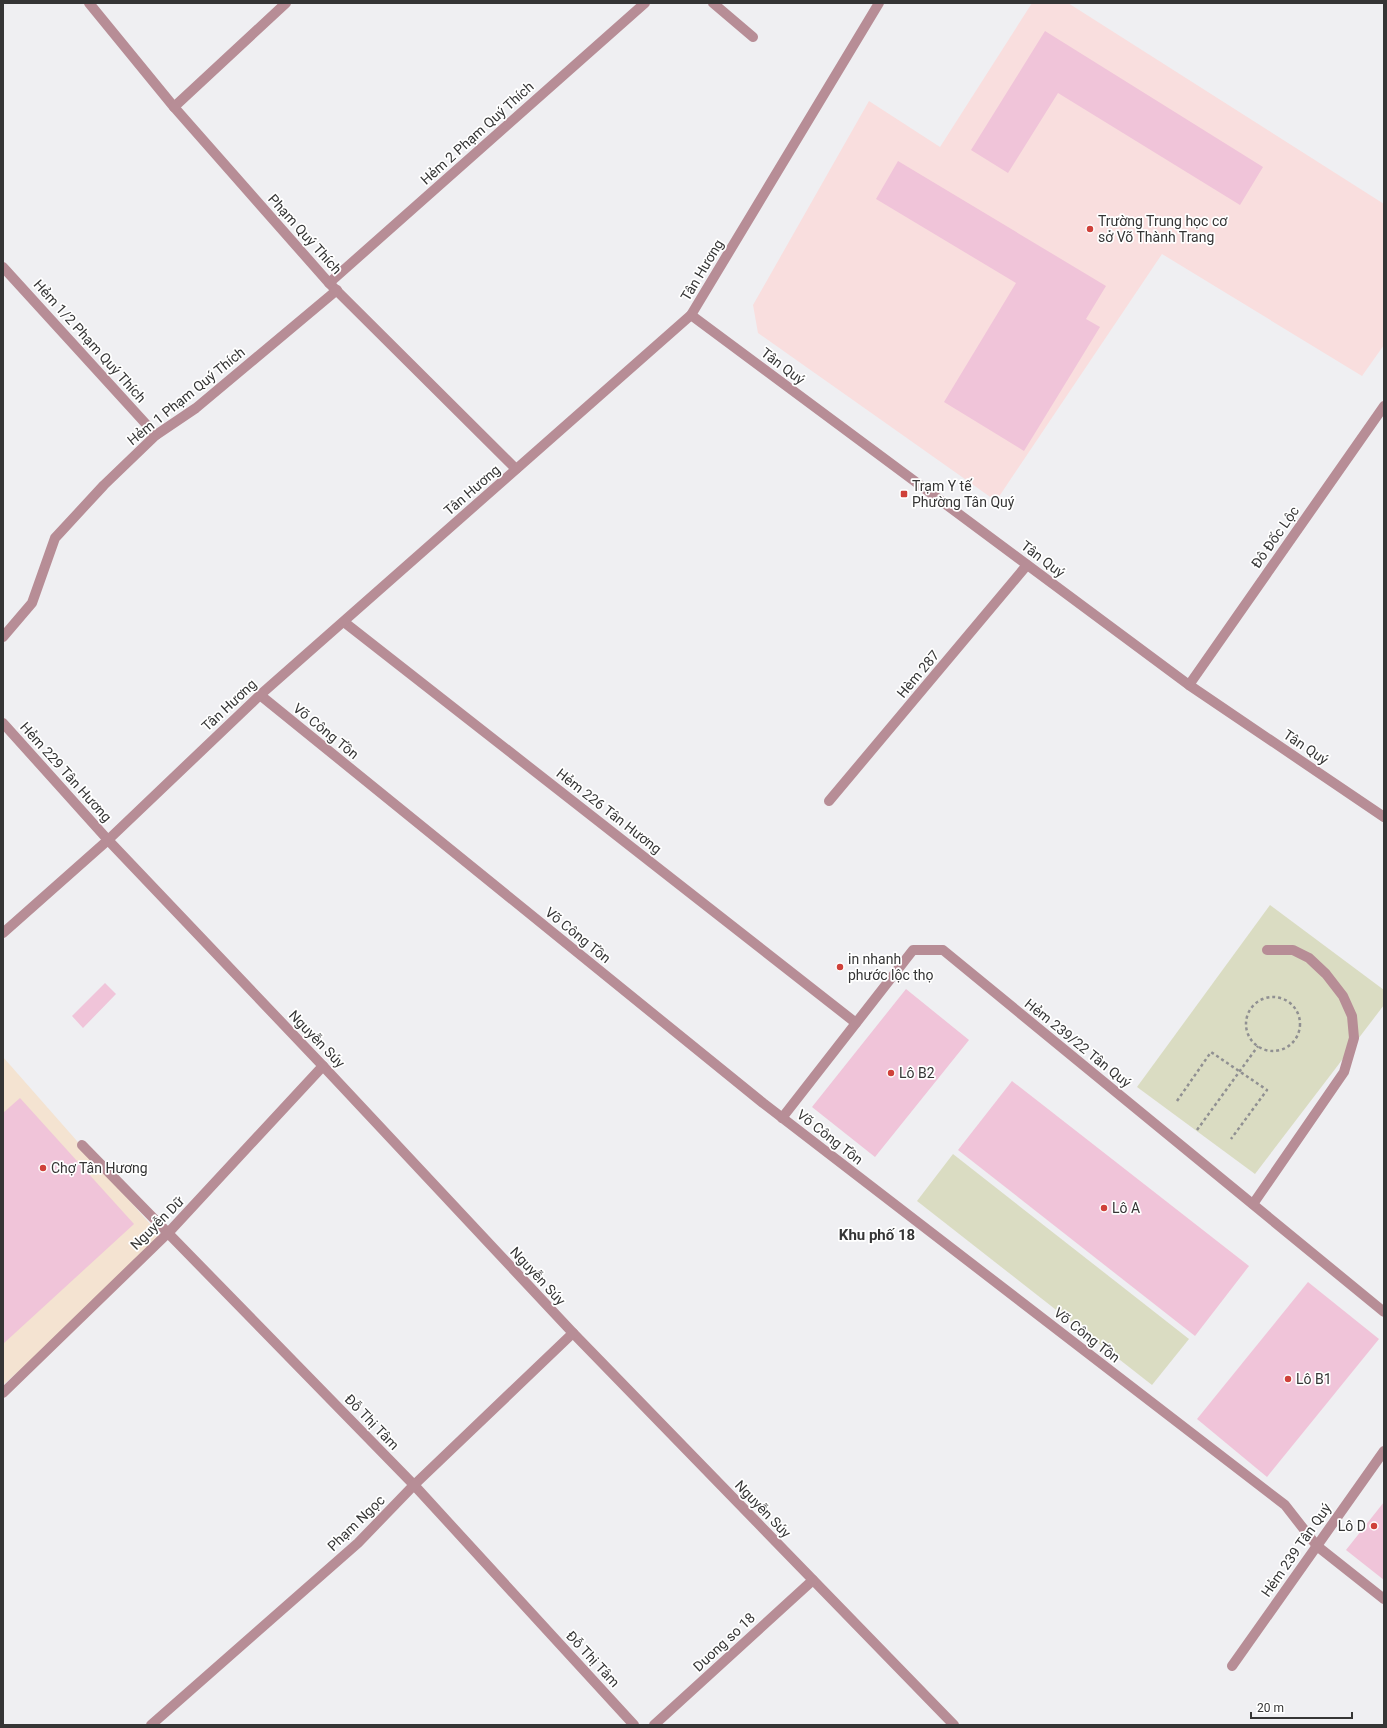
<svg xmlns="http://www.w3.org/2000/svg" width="1387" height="1728" viewBox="0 0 1387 1728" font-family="Roboto,sans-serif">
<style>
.commercial{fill:#f4e3d1}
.education{fill:#f9dede}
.green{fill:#dadcc2}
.building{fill:#f0c4d9}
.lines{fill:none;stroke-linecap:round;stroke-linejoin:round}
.path{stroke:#909092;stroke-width:2.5;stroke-dasharray:3 3;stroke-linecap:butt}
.minor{stroke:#b78d96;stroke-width:10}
.poi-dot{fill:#cf413a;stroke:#fff;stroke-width:1.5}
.labels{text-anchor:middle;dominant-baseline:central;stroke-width:3.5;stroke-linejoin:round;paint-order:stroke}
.street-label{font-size:14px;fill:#353535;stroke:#fff}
.poi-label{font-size:14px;fill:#353535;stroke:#fff;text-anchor:start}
.neighbourhood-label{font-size:15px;font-weight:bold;fill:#353535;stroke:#fff}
</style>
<rect width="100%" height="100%" fill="#efeff2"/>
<!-- commercial -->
<polygon class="commercial" points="3,1057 165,1241 3,1385"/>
<!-- education -->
<polygon class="education" points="1032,3 1068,3 1384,204 1384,345 1362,376 1162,254 996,501 758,333 753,305 869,101 940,147"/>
<!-- green -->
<g class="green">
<polygon points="1270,905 1384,990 1384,1005 1255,1174 1137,1087"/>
<polygon points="953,1154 1189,1339 1152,1385 917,1201"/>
</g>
<!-- building -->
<g class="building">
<polygon points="1045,31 1263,167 1240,205 1058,93 1008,173 971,150"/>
<polygon points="898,161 1106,286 1086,319 1100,327 1024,451 944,402 1016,283 876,199"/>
<polygon points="105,983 116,994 83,1028 72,1016"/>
<polygon points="906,989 969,1040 875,1157 812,1107"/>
<polygon points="1012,1081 1249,1266 1195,1336 958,1150"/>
<polygon points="20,1098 134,1224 3,1344 3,1113"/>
<polygon points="1308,1282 1379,1339 1267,1477 1197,1419"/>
<polygon points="1384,1502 1384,1580 1346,1550"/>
</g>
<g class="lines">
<!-- path -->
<g class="path">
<circle cx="1273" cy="1024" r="27"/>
<polyline points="1177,1101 1211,1052 1267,1090 1231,1139"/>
<polyline points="1197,1130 1258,1046"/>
</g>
<!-- minor -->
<g class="minor">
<polyline points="89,3 174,107 329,283 516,469"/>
<polyline points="713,3 753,37"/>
<polyline points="174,107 286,3"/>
<polyline points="3,267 156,435"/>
<polyline points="329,283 645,3"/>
<polyline points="691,315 1189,685 1384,817"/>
<polyline points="344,622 856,1023"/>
<polyline points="3,637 32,603 55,538 104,485 156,435 196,408 337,290"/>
<polyline points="1189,685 1384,406"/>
<polyline points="260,695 763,1103 1285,1505 1317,1546 1384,1599"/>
<polyline points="3,723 108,840 323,1066 573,1333 954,1725"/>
<polyline points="829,801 1027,565"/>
<polyline points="3,933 108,840 260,695 691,315 879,3"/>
<polyline points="782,1118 913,950 943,950 1384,1312"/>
<polyline points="82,1145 414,1485 634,1725"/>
<polyline points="1253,1204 1344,1072 1354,1038 1352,1016 1343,996 1326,974 1309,958 1293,950 1267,950"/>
<polyline points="3,1393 169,1232 323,1066"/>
<polyline points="1232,1666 1384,1451"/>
<polyline points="151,1725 358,1543 414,1485 573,1333"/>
<polyline points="654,1725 813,1580"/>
</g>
</g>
<!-- markers -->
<g class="poi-dot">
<circle cx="1090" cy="229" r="4"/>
<rect x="900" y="490" width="8" height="8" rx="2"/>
<circle cx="840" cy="967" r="4"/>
<circle cx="891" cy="1073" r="4"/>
<circle cx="43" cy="1168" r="4"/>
<circle cx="1104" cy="1208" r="4"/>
<circle cx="1288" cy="1379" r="4"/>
<circle cx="1374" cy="1526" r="4"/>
</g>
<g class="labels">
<!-- street labels -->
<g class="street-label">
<text transform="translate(477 133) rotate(-42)">Hẻm 2 Phạm Quý Thích</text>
<text transform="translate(305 234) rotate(48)">Phạm Quý Thích</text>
<text transform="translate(702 270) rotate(-59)">Tân Hương</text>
<text transform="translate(90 341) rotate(48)">Hẻm 1/2 Phạm Quý Thích</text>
<text transform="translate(783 366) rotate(37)">Tân Quý</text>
<text transform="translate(186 396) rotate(-39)">Hẻm 1 Phạm Quý Thích</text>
<text transform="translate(472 490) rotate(-41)">Tân Hương</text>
<text transform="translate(1275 537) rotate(-55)">Đô Đốc Lộc</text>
<text transform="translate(1043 559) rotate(37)">Tân Quý</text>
<text transform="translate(918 674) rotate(-50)">Hèm 287</text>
<text transform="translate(229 705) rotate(-43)">Tân Hương</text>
<text transform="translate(326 731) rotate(39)">Võ Công Tồn</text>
<text transform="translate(1306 747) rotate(34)">Tân Quý</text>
<text transform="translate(66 772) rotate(48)">Hẻm 229 Tân Hương</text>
<text transform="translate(609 811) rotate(38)">Hẻm 226 Tân Hương</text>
<text transform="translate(578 935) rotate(39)">Võ Công Tồn</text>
<text transform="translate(317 1039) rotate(46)">Nguyễn Súy</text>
<text transform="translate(1078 1043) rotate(39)">Hẻm 239/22 Tân Quý</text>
<text transform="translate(830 1137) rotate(38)">Võ Công Tồn</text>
<text transform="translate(157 1223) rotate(-45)">Nguyễn Dữ</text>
<text transform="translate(538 1276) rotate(47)">Nguyễn Súy</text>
<text transform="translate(1087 1335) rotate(38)">Võ Công Tồn</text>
<text transform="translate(372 1422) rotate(46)">Đỗ Thị Tâm</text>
<text transform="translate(763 1509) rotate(46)">Nguyễn Súy</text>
<text transform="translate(356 1523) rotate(-44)">Phạm Ngọc</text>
<text transform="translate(1296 1550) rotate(-55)">Hẻm 239 Tân Quý</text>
<text transform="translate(724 1642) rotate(-43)">Duong so 18</text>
<text transform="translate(593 1659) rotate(47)">Đỗ Thị Tâm</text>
</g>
<!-- poi labels -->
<g class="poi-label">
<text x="1098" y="221">Trường Trung học cơ<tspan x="1098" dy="16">sở Võ Thành Trang</tspan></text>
<text x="912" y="486">Trạm Y tế<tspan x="912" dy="16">Phường Tân Quý</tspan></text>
<text x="848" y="959">in nhanh<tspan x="848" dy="16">phước lộc thọ</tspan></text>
<text x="899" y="1073">Lô B2</text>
<text x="51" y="1168">Chợ Tân Hương</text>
<text x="1112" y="1208">Lô A</text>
<text x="1296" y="1379">Lô B1</text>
<text x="1366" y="1526" text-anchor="end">Lô D</text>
</g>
<!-- neighbourhood labels -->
<g class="neighbourhood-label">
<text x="877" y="1235">Khu phố 18</text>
</g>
</g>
<!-- border -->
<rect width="1387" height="1728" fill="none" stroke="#353535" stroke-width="8"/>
<!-- scale -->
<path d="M1251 1712v6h101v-6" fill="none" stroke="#353535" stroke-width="2"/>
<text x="1257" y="1712" font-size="12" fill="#353535" stroke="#ffffff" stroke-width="3" paint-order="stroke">20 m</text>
</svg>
